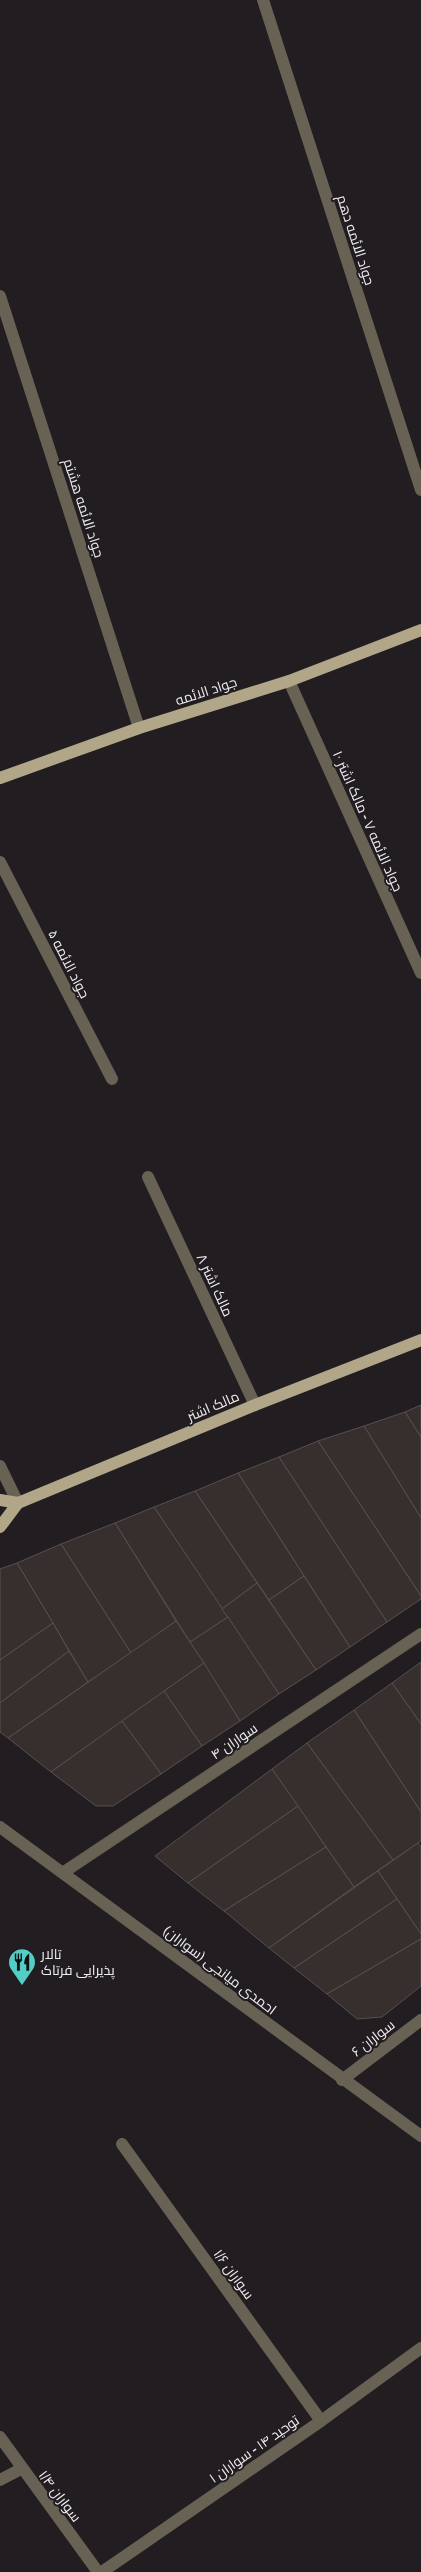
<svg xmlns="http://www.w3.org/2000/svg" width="421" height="2572" viewBox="0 0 421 2572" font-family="'Archivo Narrow',Cairo,sans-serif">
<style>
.building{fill:#362f2e;stroke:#58504f}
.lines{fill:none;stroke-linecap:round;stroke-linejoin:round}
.minor{stroke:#686254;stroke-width:12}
.major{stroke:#b2a689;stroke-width:12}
.labels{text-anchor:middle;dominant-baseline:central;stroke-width:4;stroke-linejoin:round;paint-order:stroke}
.street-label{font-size:14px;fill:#f0edf0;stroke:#211d21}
.poi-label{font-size:14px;fill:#f0edf0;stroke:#211d21;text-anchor:start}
</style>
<rect width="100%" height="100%" fill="#211d21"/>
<!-- building -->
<g class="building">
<polygon points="421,1405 421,1437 405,1412"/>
<polygon points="405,1412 421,1437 421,1518 364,1426"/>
<polygon points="364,1426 421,1518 421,1596 318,1441"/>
<polygon points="318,1441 421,1596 421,1599 387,1622 279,1457"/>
<polygon points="279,1457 387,1622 350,1647 238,1473"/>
<polygon points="238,1473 304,1576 269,1600 195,1491"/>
<polygon points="195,1491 257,1583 222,1609 154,1507"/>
<polygon points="154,1507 228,1617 190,1642 115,1523"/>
<polygon points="115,1523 176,1621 131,1653 61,1544"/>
<polygon points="61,1544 131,1653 88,1682 17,1563"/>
<polygon points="17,1563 53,1623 0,1660 0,1569"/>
<polygon points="304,1576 350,1647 316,1670 269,1600"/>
<polygon points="257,1583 316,1670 279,1694 222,1609"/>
<polygon points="228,1617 279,1694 240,1721 190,1642"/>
<polygon points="176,1621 204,1663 51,1772 8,1738"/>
<polygon points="53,1623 69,1651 0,1703 0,1660"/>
<polygon points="69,1651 88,1682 8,1738 0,1732 0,1703"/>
<polygon points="421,1662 421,1724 392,1683"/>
<polygon points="204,1663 240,1721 202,1746 164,1691"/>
<polygon points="392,1683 421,1724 421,1812 354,1710"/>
<polygon points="164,1691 202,1746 161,1774 122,1721"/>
<polygon points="354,1710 421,1812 421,1841 393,1860 307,1743"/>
<polygon points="122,1721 161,1774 113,1806 96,1806 51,1772"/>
<polygon points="307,1743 393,1860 354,1887 272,1769"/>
<polygon points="272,1769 298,1806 188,1883 155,1856"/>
<polygon points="298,1806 326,1847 224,1911 188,1883"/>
<polygon points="418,1843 421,1847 421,1934 378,1871"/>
<polygon points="326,1847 354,1887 269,1948 224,1911"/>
<polygon points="378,1871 397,1899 294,1968 269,1948"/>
<polygon points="397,1899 421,1934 421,1939 327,1994 294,1968"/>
<polygon points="421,1939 421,1986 382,2017 357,2019 327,1994"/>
</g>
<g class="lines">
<!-- minor -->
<g class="minor">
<polyline points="263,0 421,490"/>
<polyline points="0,296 139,728"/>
<polyline points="289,681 421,973"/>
<polyline points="0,862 112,1079"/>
<polyline points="148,1177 255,1405"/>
<polyline points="0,1466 18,1503"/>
<polyline points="0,1827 421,2136"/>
<polyline points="64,1872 421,1634"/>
<polyline points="342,2080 421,2020"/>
<polyline points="122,2144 321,2421"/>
<polyline points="0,2437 98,2572"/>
<polyline points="0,2480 21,2469"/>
<polyline points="102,2572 321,2421 421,2348"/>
</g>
<!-- major -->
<g class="major">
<polyline points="0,778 139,728 289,681 421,630"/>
<polyline points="0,1500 18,1503 255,1405 421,1340"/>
<polyline points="0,1527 18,1503"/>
</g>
</g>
<!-- icons -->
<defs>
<g id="restaurant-pin" transform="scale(1.4375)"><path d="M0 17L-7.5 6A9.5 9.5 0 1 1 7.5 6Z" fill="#54cdc7" stroke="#211d21"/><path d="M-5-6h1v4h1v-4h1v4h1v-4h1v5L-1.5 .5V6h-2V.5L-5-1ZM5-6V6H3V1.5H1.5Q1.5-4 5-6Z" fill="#111"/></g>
</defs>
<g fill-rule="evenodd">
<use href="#restaurant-pin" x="22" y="1962"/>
</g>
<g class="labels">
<!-- street labels -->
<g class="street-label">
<text transform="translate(356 240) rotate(72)">جواد الائمه دهم</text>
<text transform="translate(84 508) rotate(72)">جواد الائمه هشتم</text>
<text transform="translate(206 691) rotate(-18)">جواد الائمه</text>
<text transform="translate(368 821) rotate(66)">جواد الائمه ۷ - مالک اشتر ۱۰</text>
<text transform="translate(69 964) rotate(63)">جواد الائمه ۵</text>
<text transform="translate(215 1285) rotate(65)">مالک اشتر ۸</text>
<text transform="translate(213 1406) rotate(-23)">مالک اشتر</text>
<text transform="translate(234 1741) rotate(-34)">سواران ۴</text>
<text transform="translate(220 1970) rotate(37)">احمدی میانجی (سواران)</text>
<text transform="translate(373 2038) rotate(-38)">سواران ۶</text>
<text transform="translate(234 2274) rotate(54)">سواران ۱/۶</text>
<text transform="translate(254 2449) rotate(-35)">توحید ۱۴ - سواران ۱</text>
<text transform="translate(60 2496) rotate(53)">سواران ۱/۴</text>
</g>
<!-- poi labels -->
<g class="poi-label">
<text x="41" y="1954">تالار<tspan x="41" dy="16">پذیرایی فرتاک</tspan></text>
</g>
</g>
</svg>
